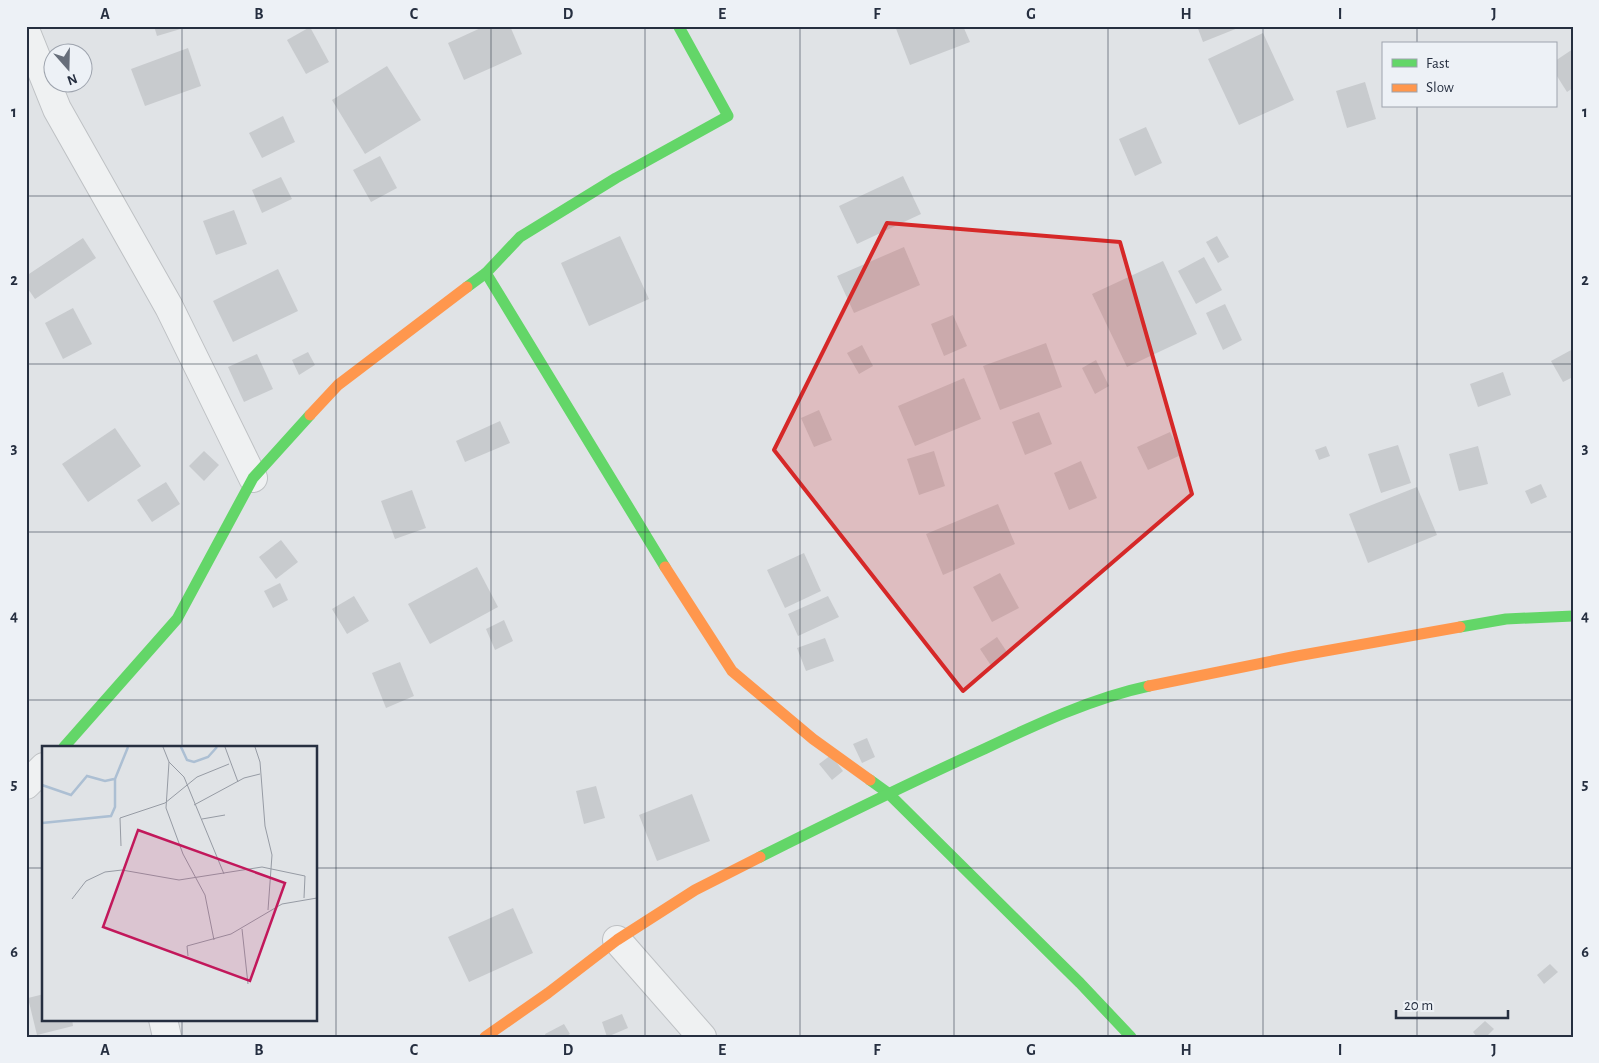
<svg xmlns="http://www.w3.org/2000/svg" width="1599" height="1063" viewBox="0 0 1599 1063" font-family="'Alegreya Sans',sans-serif">
<style>
.building{fill:#c8cbce}
.lines{fill:none;stroke-linecap:round;stroke-linejoin:round}
.street-casing{stroke:#bec1c4;stroke-width:30}
.street{stroke:#eff1f2;stroke-width:28}
.fast{stroke:#63d668;stroke-width:11}
.slow{stroke:#ff974d;stroke-width:11}
.marked{fill:#d62828;fill-opacity:0.2;stroke:#d62828;stroke-width:4;stroke-linejoin:round}
.grid{fill:none;stroke:#262f40;stroke-width:1;stroke-opacity:0.55}
.inset-river{fill:none;stroke:#acbfd3;stroke-width:2.5}
.inset-road{fill:none;stroke:#969ba4;stroke-width:1}
.view{fill:#c2185b;fill-opacity:0.15;stroke:#c2185b;stroke-width:2.5}
.inset-edge{fill:none;stroke:#262f40;stroke-width:2.5}
.neatline{fill:none;stroke:#262f40;stroke-width:2}
.grid-label{font-size:16px;text-anchor:middle;font-weight:bold;fill:#262f40}
</style>
<rect width="100%" height="100%" fill="#e0e3e6"/>
<!-- building -->
<g class="building">
<polygon points="154,26 183,26 184,28 157,36"/>
<polygon points="485,26 510,26 522,54 464,80 448,43"/>
<polygon points="895,26 963,26 970,42 910,65"/>
<polygon points="1197,26 1243,26 1203,42"/>
<polygon points="310,27 329,62 306,74 287,40"/>
<polygon points="1263,33 1294,100 1239,125 1208,59"/>
<polygon points="188,48 201,86 145,106 131,69"/>
<polygon points="1573,49 1573,88 1567,92 1555,73 1555,61"/>
<polygon points="387,66 421,120 365,154 332,100"/>
<polygon points="1365,82 1376,119 1347,128 1336,91"/>
<polygon points="283,116 295,142 262,158 249,133"/>
<polygon points="1146,127 1162,163 1135,176 1119,139"/>
<polygon points="380,156 397,188 371,202 353,170"/>
<polygon points="903,176 921,214 857,244 839,206"/>
<polygon points="281,177 292,199 262,213 252,190"/>
<polygon points="234,210 247,244 216,255 203,221"/>
<polygon points="620,236 649,299 589,326 561,263"/>
<polygon points="1217,236 1229,257 1218,263 1206,242"/>
<polygon points="83,238 96,258 35,299 26,286 26,276"/>
<polygon points="904,247 920,285 854,313 837,276"/>
<polygon points="1204,257 1222,290 1196,304 1178,271"/>
<polygon points="1163,261 1197,334 1127,367 1092,294"/>
<polygon points="278,269 298,311 233,342 213,301"/>
<polygon points="1225,304 1242,340 1223,350 1206,313"/>
<polygon points="73,308 92,344 63,359 45,323"/>
<polygon points="953,315 967,346 944,356 931,324"/>
<polygon points="1046,343 1062,387 1000,410 983,366"/>
<polygon points="862,345 873,366 859,374 847,353"/>
<polygon points="1573,349 1573,377 1563,382 1551,361"/>
<polygon points="308,352 315,365 299,375 292,360"/>
<polygon points="257,354 273,389 244,402 228,367"/>
<polygon points="1096,360 1109,386 1095,394 1082,368"/>
<polygon points="1503,372 1511,395 1478,407 1470,384"/>
<polygon points="964,378 981,419 915,446 898,406"/>
<polygon points="819,410 832,440 814,447 801,418"/>
<polygon points="1039,412 1052,444 1025,455 1012,422"/>
<polygon points="500,421 510,443 465,462 456,441"/>
<polygon points="115,428 141,466 88,502 62,464"/>
<polygon points="1170,432 1181,455 1148,470 1137,447"/>
<polygon points="1398,445 1411,483 1381,493 1368,454"/>
<polygon points="1326,446 1330,456 1319,460 1315,450"/>
<polygon points="1478,446 1488,484 1459,491 1449,454"/>
<polygon points="204,451 219,465 204,481 189,466"/>
<polygon points="934,451 945,486 919,495 907,459"/>
<polygon points="1081,461 1097,498 1069,510 1054,473"/>
<polygon points="166,482 180,504 152,522 137,500"/>
<polygon points="1541,484 1547,497 1531,504 1525,491"/>
<polygon points="1417,487 1437,535 1368,563 1349,514"/>
<polygon points="412,490 426,528 395,539 381,501"/>
<polygon points="998,504 1015,544 943,575 926,534"/>
<polygon points="281,540 298,562 276,579 259,557"/>
<polygon points="804,553 821,591 785,608 767,570"/>
<polygon points="477,567 498,607 430,644 408,604"/>
<polygon points="1000,573 1019,608 992,622 973,587"/>
<polygon points="280,583 288,600 273,608 264,591"/>
<polygon points="354,596 369,621 347,634 332,609"/>
<polygon points="828,596 839,617 798,636 788,614"/>
<polygon points="504,620 513,641 495,650 486,629"/>
<polygon points="997,637 1009,655 992,667 980,649"/>
<polygon points="825,638 834,661 806,671 797,648"/>
<polygon points="400,662 414,696 386,708 372,673"/>
<polygon points="867,738 875,757 862,763 853,744"/>
<polygon points="831,755 843,771 832,780 819,764"/>
<polygon points="596,786 605,818 584,824 576,791"/>
<polygon points="692,794 710,841 657,861 639,815"/>
<polygon points="513,908 533,953 469,982 448,937"/>
<polygon points="1550,964 1558,972 1544,984 1537,975"/>
<polygon points="44,994 44,1019 72,1019 73,1026 37,1035 28,998"/>
<polygon points="622,1014 628,1028 607,1037 602,1022"/>
<polygon points="1485,1021 1494,1029 1486,1037 1477,1037 1473,1032"/>
<polygon points="564,1024 570,1034 565,1037 546,1037 545,1034"/>
</g>
<g class="lines">
<!-- street casing -->
<g class="street-casing">
<g id="street">
<polyline points="26,32 57,109 169,307 253,478"/>
<polyline points="26,785 44,767"/>
<polyline points="617,940 702,1037"/>
<polyline points="163,1019 167,1037"/>
</g>
</g>
<!-- street -->
<use href="#street" class="street"/>
<!-- fast -->
<g class="fast">
<polyline points="486,273 665,567"/>
<polyline points="467,287 486,273 520,237 616,178 728,116 679,27"/>
<polyline points="1460,627 1506,619 1573,616"/>
<polyline points="64,747 177,619 253,478 310,415"/>
<polyline points="870,780 888,793 1080,983 1131,1037"/>
<path d="M760,857C834,820 907,784 982,750C1035,725 1092,698 1149,686"/>
</g>
<!-- slow -->
<g class="slow">
<polyline points="310,415 338,385 467,287"/>
<polyline points="665,567 732,671 813,739 870,780"/>
<polyline points="1149,686 1297,656 1460,627"/>
<polyline points="485,1037 548,993 617,940 695,890 760,857"/>
</g>
</g>
<!-- marked area -->
<path class="marked" d="M887,223L1120,242L1192,494L963,691L774,450Z"/>
<!-- grid -->
<path class="grid" d="M182,26V747M336,26V1037M491,26V1037M645,26V1037M800,26V1037M954,26V1037M1108,26V1037M1263,26V1037M1417,26V44M1417,106V1037M26,196H1573M26,364H1573M26,532H1573M26,700H1573M26,868H44M316,868H1573M182,1019V1037"/>
<!-- overview -->
<g transform="translate(42 746)">
<rect width="275" height="275" fill="#e0e3e6"/>
<path class="inset-river" d="M139,1L145,14L152,16L166,11L175,1M0,39L29,49L45,30L63,35L72,33M0,77L69,70L73,61V33L86,1"/>
<path class="inset-road" d="M121,1L127,16L124,62L141,108L163,149L172,194M183,1L196,36M213,1L218,16L223,80L230,109L226,164M127,16L142,31L182,128M152,59L202,32L218,28M160,73L183,69M79,100L78,72L123,57L155,31L187,18M30,153L44,135L63,126L80,124L137,134L220,121L263,130L262,152M200,183L206,238M146,210L145,200L189,188L240,158L275,152"/>
<path class="view" d="M96,84L243,137L208,235L61,181Z"/>
<rect width="275" height="275" class="inset-edge"/>
</g>
<!-- border -->
<rect width="1599" height="1063" fill="none" stroke="#edf1f6" stroke-width="55"/>
<!-- legend -->
<rect x="1382" y="42" width="175" height="65" fill="#edf1f6" stroke="#9da3ad"/>
<rect x="1392" y="59" width="25" height="8" fill="#63d668" stroke="#9da3ad"/>
<text x="1426" y="68" font-size="15" fill="#262f40">Fast</text>
<rect x="1392" y="84" width="25" height="8" fill="#ff974d" stroke="#9da3ad"/>
<text x="1426" y="92" font-size="15" fill="#262f40">Slow</text>
<!-- north arrow -->
<g transform="translate(68 68) rotate(160)"><circle r="24" fill="#edf1f6" stroke="#9da3ad"/>
<path d="M0-4L9 19L0 12L-9 19Z" fill="#676e7a"/>
<text y="-8" font-size="14" font-weight="bold" text-anchor="middle" fill="#262f40">N</text>
</g>
<!-- scale -->
<path d="M1396 1010v8h112v-8" fill="none" stroke="#262f40" stroke-width="2.5"/>
<text x="1404" y="1010" font-size="15" fill="#262f40" stroke="#edf1f6" stroke-width="4" paint-order="stroke">20 m</text>
<rect x="28" y="28" width="1544" height="1008" class="neatline"/>
<g class="grid-label">
<text x="105" y="19">A</text>
<text x="259" y="19">B</text>
<text x="414" y="19">C</text>
<text x="568" y="19">D</text>
<text x="722" y="19">E</text>
<text x="877" y="19">F</text>
<text x="1031" y="19">G</text>
<text x="1186" y="19">H</text>
<text x="1340" y="19">I</text>
<text x="1494" y="19">J</text>
<text x="14" y="117">1</text>
<text x="1585" y="117">1</text>
<text x="14" y="285">2</text>
<text x="1585" y="285">2</text>
<text x="14" y="453">3</text>
<text x="1585" y="453">3</text>
<text x="14" y="621">4</text>
<text x="1585" y="621">4</text>
<text x="14" y="789">5</text>
<text x="1585" y="789">5</text>
<text x="14" y="957">6</text>
<text x="1585" y="957">6</text>
<text x="105" y="1055">A</text>
<text x="259" y="1055">B</text>
<text x="414" y="1055">C</text>
<text x="568" y="1055">D</text>
<text x="722" y="1055">E</text>
<text x="877" y="1055">F</text>
<text x="1031" y="1055">G</text>
<text x="1186" y="1055">H</text>
<text x="1340" y="1055">I</text>
<text x="1494" y="1055">J</text>
</g>
</svg>
